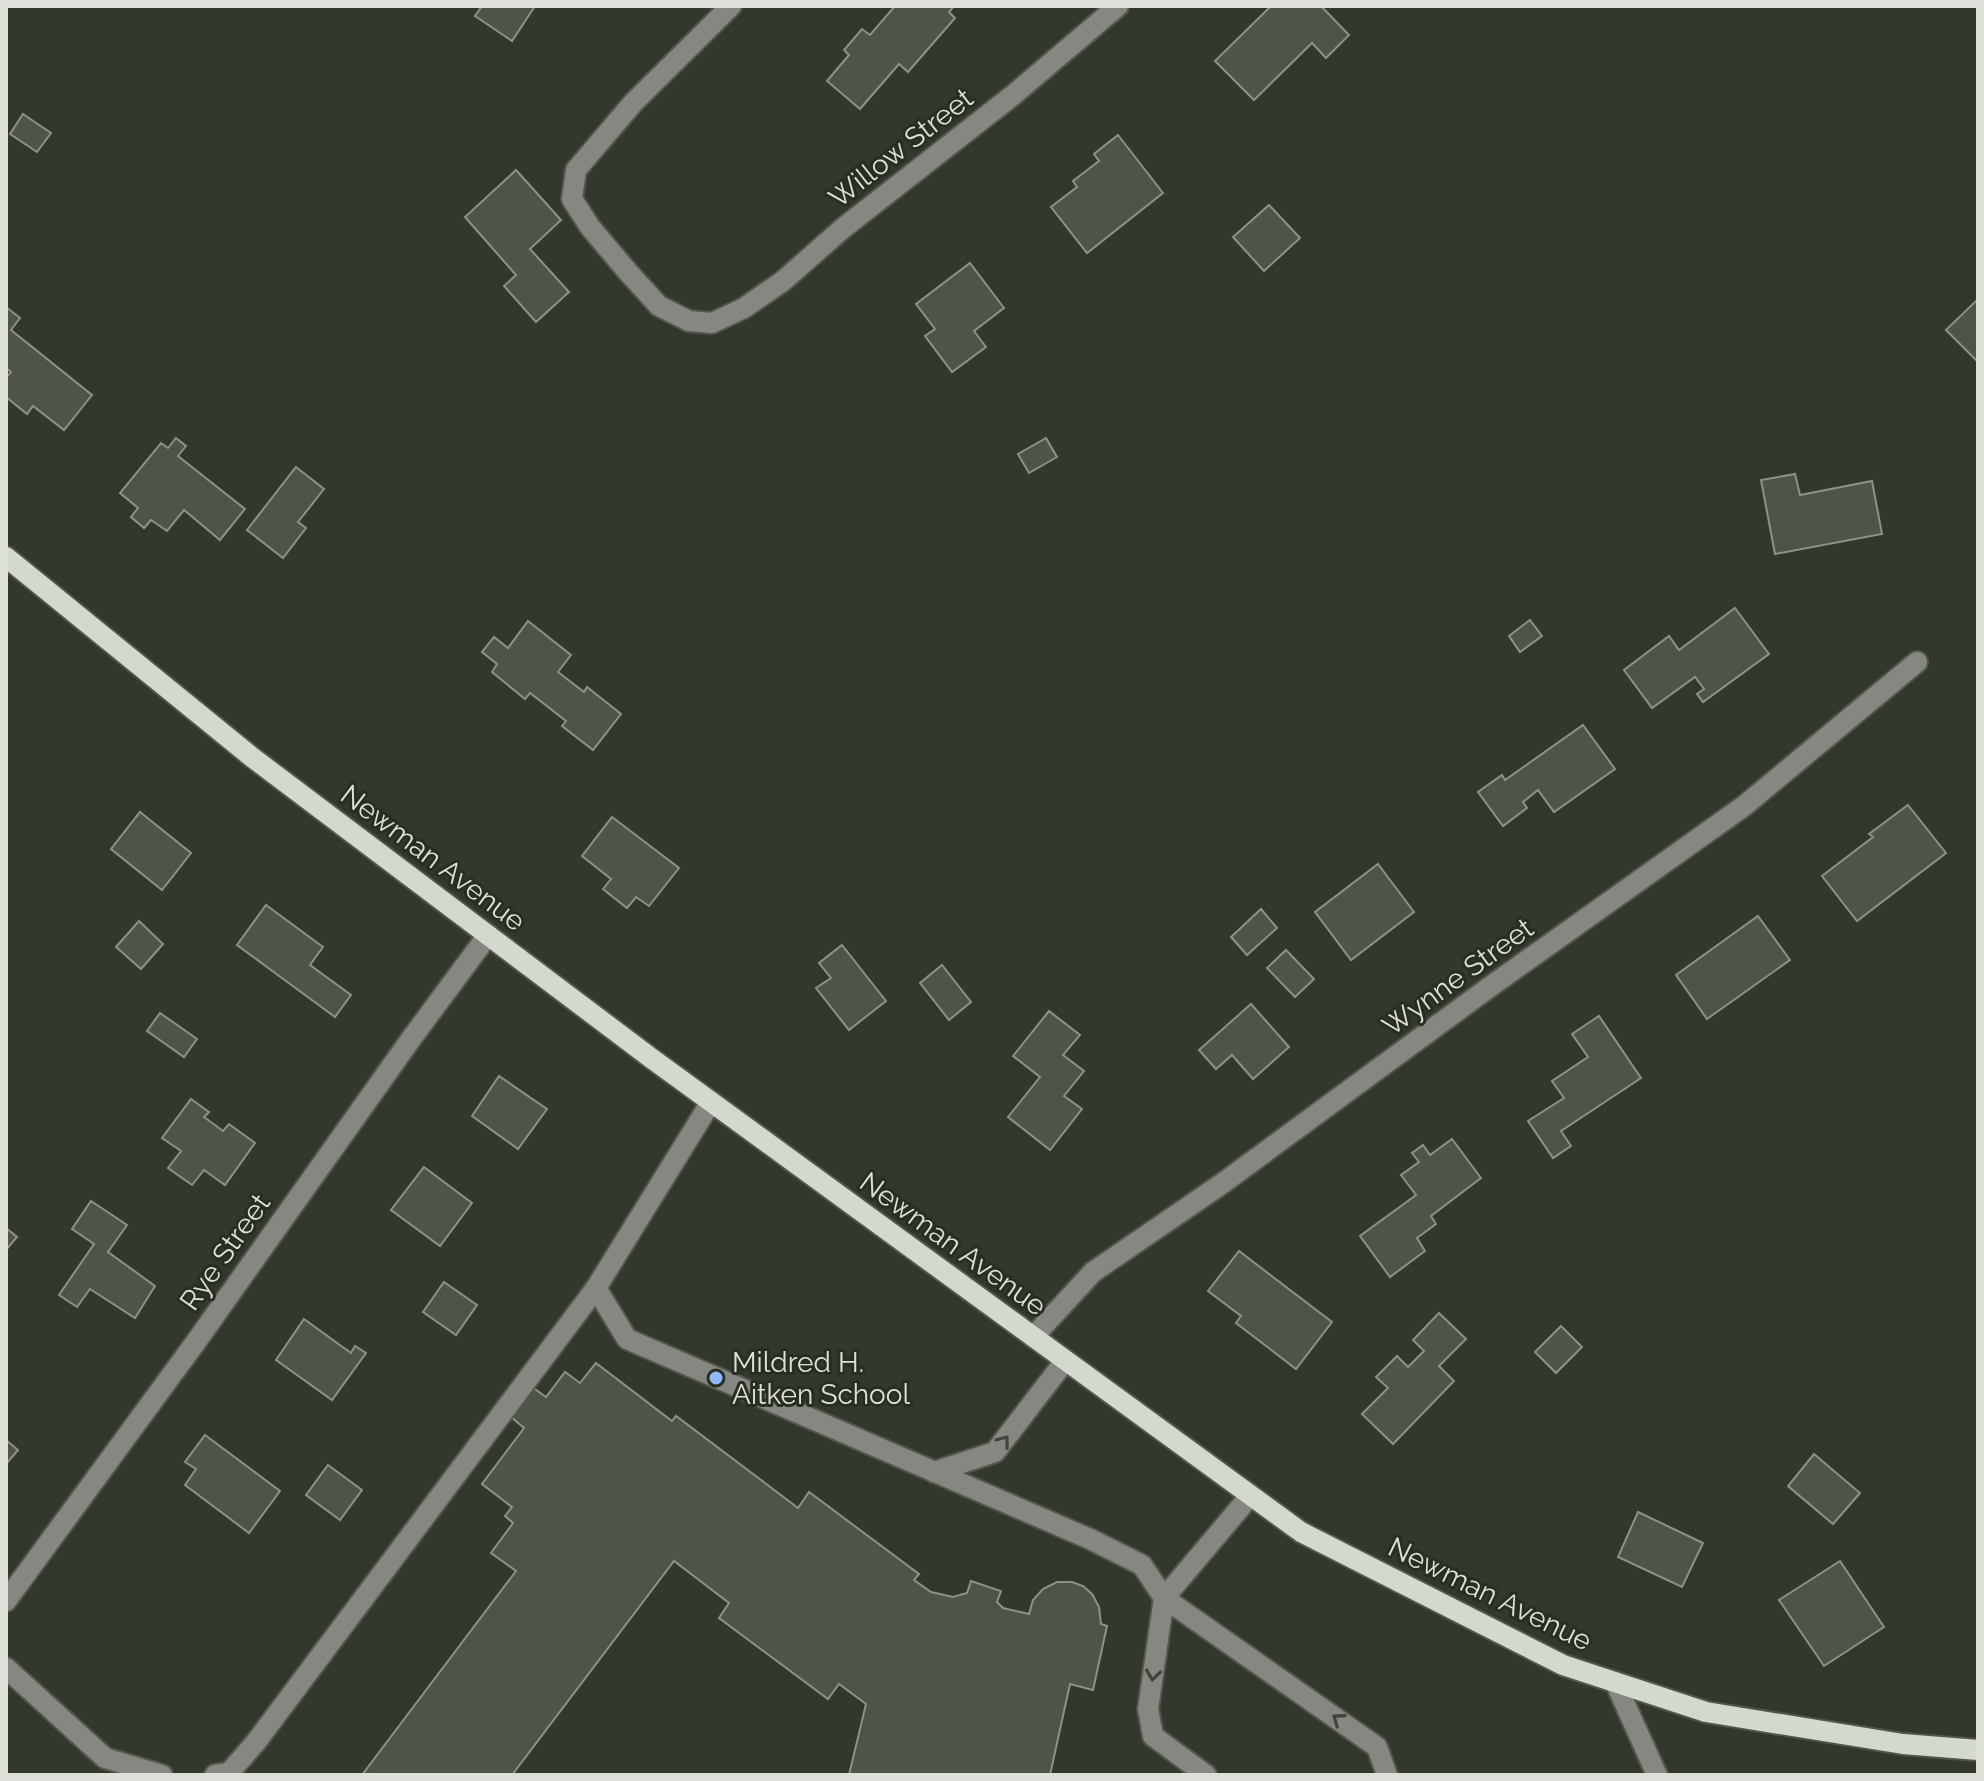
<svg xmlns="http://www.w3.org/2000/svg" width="1984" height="1781" viewBox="0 0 1984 1781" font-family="Raleway,sans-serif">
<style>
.building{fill:#4f5448;stroke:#8d9286;stroke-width:2}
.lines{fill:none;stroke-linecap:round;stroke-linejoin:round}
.minor-casing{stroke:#52564c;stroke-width:24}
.major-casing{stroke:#52564c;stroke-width:24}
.minor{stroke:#858882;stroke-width:20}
.major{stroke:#d4d9ce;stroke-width:20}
.oneway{stroke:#40443b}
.poi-dot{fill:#8eb9fc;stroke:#292e23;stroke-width:3}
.labels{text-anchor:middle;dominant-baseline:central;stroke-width:6;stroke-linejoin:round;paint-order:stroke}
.street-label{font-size:28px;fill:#dde0d9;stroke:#292e23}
.poi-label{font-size:28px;fill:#dde0d9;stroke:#292e23;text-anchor:start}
</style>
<rect width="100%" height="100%" fill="#33382d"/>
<!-- building -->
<g class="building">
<polygon points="482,6 535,6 512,41 475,16"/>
<polygon points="895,6 954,6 949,12 955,18 908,72 899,64 860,109 827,81 849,55 844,50 862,29 870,35"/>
<polygon points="1271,6 1321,6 1349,35 1326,58 1312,43 1254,100 1215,61"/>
<polygon points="23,114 51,133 37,152 10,134"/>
<polygon points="1118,135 1163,193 1087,253 1051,207 1077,187 1073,181 1099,161 1094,154"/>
<polygon points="516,170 561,220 530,249 569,292 536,322 504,286 516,275 465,217"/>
<polygon points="1269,205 1300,238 1264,271 1233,237"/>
<polygon points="970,263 1004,308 974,331 986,347 952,372 925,336 935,329 916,304"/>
<polygon points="1978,299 1978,362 1946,330"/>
<polygon points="6,307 20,318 11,330 92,395 64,430 33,406 27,414 6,397 6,378 11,372 6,368"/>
<polygon points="176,438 186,446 178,456 245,509 220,540 184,510 167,531 151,520 144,528 131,517 138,508 120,493 161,443 168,448"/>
<polygon points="1046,438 1057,457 1029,473 1018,454"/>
<polygon points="296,467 324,489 298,522 306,528 283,558 247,530"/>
<polygon points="1795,474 1800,495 1872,481 1882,534 1775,554 1761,480"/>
<polygon points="1735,608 1769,654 1703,702 1697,694 1704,689 1695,677 1652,708 1624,670 1669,636 1679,650"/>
<polygon points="1530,620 1542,636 1520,652 1509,636"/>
<polygon points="528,621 571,655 558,672 584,692 587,687 621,714 593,750 562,726 566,721 530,693 525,699 492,672 497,664 482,652 494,637 508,648"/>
<polygon points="1583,725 1615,769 1554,812 1538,790 1523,802 1527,808 1503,826 1478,792 1502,775 1505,780"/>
<polygon points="1908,805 1946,853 1857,921 1822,876 1873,837 1869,834"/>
<polygon points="140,812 191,853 162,890 111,849"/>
<polygon points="612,817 679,868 649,906 636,897 627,908 603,889 611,879 582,856"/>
<polygon points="1378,864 1414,912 1351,960 1315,912"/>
<polygon points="266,905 323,947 310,965 351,995 335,1017 237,945"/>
<polygon points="1261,909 1277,928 1247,955 1231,937"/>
<polygon points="1758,916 1790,960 1707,1019 1676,975"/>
<polygon points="139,921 163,944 141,969 116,947"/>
<polygon points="842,945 886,1001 849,1030 816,988 831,978 819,963"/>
<polygon points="1286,950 1314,979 1295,997 1267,968"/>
<polygon points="942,965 971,1002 949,1020 920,983"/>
<polygon points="1251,1004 1289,1047 1253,1079 1232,1055 1216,1069 1199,1050"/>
<polygon points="1049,1011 1080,1035 1063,1055 1084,1071 1064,1096 1082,1109 1050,1150 1008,1117 1040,1077 1013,1056"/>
<polygon points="160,1013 197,1039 184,1057 147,1031"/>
<polygon points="1599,1016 1641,1078 1561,1131 1571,1146 1553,1158 1528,1121 1564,1098 1552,1081 1588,1057 1572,1034"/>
<polygon points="499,1076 547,1109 518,1149 472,1116"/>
<polygon points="191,1099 209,1112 204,1117 223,1131 229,1124 255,1143 225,1185 204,1170 192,1185 168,1168 181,1151 162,1138"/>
<polygon points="1452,1139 1481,1178 1431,1216 1436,1224 1417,1238 1425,1251 1390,1277 1360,1236 1416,1195 1401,1175 1419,1162 1412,1153 1423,1145 1430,1155"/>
<polygon points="424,1167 472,1203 440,1246 391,1210"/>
<polygon points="91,1201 127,1225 108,1252 155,1286 135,1318 90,1289 77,1307 59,1295 94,1244 72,1229"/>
<polygon points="6,1228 17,1237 6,1250"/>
<polygon points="1239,1251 1332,1322 1296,1369 1236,1323 1241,1316 1208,1291"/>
<polygon points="444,1282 477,1305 456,1335 423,1312"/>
<polygon points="1439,1313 1466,1339 1439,1366 1454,1381 1393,1444 1362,1414 1388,1388 1376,1377 1397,1356 1408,1367 1424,1351 1413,1340"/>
<polygon points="304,1319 351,1353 355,1346 366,1353 332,1400 276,1360"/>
<polygon points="1561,1326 1582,1347 1556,1373 1535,1352"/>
<polygon points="596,1363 672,1421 676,1416 798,1508 809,1492 919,1574 914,1580 931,1592 953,1597 967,1593 971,1581 1001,1591 997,1602 1003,1608 1029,1614 1033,1600 1043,1589 1057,1582 1072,1582 1083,1586 1092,1594 1099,1607 1101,1624 1107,1626 1093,1690 1070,1684 1050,1775 849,1775 866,1704 839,1684 828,1699 719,1618 729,1603 674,1561 512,1775 362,1775 516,1571 491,1553 513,1523 505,1516 512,1507 482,1484 524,1428 510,1416 532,1387 546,1397 565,1372 580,1383"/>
<polygon points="205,1435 280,1491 249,1533 185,1485 196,1469 185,1462"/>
<polygon points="6,1440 18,1450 6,1464"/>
<polygon points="1814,1454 1860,1493 1833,1524 1788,1486"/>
<polygon points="328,1465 362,1490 340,1520 306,1495"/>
<polygon points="1638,1512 1703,1543 1682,1587 1618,1557"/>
<polygon points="1840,1561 1884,1627 1824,1666 1779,1600"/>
</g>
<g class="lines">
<!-- minor casing -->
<g class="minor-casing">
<g id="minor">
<polyline points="731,6 633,103 576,170 572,199 590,227 628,272 659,306 689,321 712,323 744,308 783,281 842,229 1012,96 1118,6"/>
<polyline points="711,1102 596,1288 627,1339 1090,1539 1142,1565 1164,1598 1377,1747 1387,1775"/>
<polyline points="1033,1337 1093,1272 1223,1183 1491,986 1744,806 1917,662"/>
<polyline points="934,1472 995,1452 1065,1361"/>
<polyline points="6,1601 198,1339 411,1039 488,935"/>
<polyline points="6,1668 105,1758 162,1775"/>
<polyline points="1615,1682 1657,1775"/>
<polyline points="215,1775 229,1773 256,1742 596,1288"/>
<polyline points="1206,1775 1153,1736 1148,1709 1164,1598 1250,1496"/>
</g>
</g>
<!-- major casing -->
<g class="major-casing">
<polyline id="major" points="6,557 253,758 651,1058 1301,1532 1563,1665 1706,1712 1903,1744 1978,1750"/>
</g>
<!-- minor -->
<use href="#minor" class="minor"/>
<!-- major -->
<use href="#major" class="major"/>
</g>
<!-- one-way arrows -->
<defs><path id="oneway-chevron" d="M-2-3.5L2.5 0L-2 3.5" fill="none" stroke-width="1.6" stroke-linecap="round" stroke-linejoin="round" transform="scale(2)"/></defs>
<g class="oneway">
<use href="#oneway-chevron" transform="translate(1004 1441) rotate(-52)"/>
<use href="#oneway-chevron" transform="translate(1153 1675) rotate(98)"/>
<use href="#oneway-chevron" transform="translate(1338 1719) rotate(-145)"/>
</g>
<!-- markers -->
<circle class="poi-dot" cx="716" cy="1378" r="8"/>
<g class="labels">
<!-- street labels -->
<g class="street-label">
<text transform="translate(901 148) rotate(-38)">Willow Street</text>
<text transform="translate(433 858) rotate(37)">Newman Avenue</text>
<text transform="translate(1458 977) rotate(-36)">Wynne Street</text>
<text transform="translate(953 1244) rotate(36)">Newman Avenue</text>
<text transform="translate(225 1252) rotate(-55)">Rye Street</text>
<text transform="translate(1490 1594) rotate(26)">Newman Avenue</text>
</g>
<!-- poi labels -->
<g class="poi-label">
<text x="732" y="1362">Mildred H.<tspan x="732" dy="32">Aitken School</tspan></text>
</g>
</g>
<!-- border -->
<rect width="1984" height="1781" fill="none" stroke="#dde0d9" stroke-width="16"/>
</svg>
